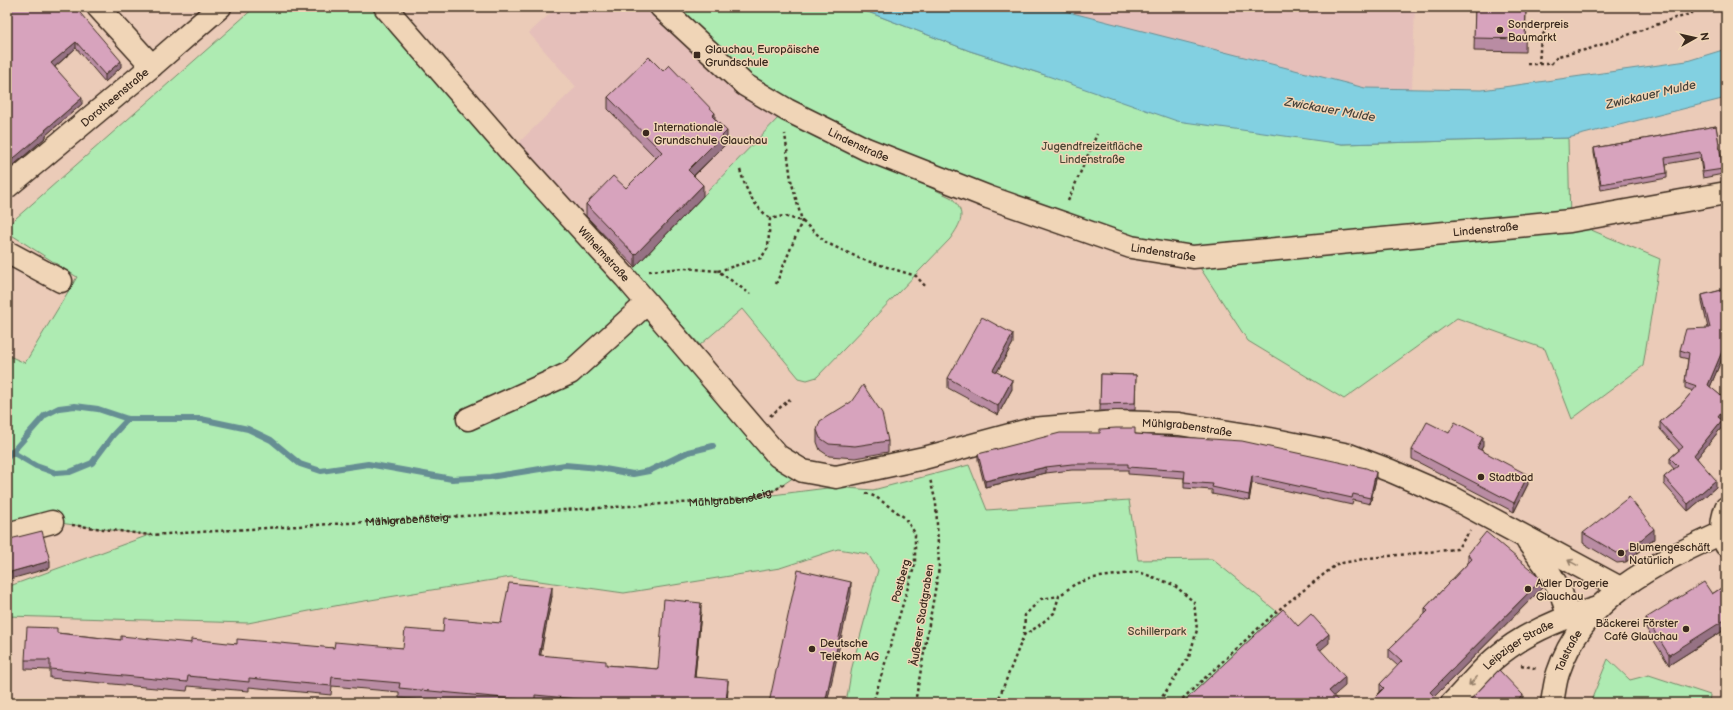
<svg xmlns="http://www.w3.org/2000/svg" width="1733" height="710" viewBox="0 0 1733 710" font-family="'Balsamiq Sans',sans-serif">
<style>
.built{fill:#e5bfba}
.green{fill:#aeebb2;stroke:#748a68}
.water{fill:#82d0e1;stroke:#668e93}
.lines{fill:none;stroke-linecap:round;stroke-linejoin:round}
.stream{stroke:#668e93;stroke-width:6}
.minor-casing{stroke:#3b2a1e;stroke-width:25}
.path{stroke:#3b2a1e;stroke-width:2.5;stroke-dasharray:3 3;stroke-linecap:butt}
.minor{stroke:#f0d5b7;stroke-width:22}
.wall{fill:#b98ca3;stroke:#3b2a1e}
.shaded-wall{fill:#967284;stroke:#3b2a1e}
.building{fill:#d7a3bd;stroke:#3b2a1e}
.oneway{stroke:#96806a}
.poi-dot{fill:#3b2a1e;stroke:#f0d5b7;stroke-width:1.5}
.labels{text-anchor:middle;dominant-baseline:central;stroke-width:3;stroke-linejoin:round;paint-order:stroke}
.poi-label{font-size:11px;fill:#3b2a1e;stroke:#f0d5b7;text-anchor:start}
.street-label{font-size:11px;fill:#3b2a1e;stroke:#f0d5b7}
.park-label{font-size:11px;fill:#4c4734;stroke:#f0d5b7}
.water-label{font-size:12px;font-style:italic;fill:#46433b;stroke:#f0d5b7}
</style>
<rect width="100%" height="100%" fill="#ebcbb8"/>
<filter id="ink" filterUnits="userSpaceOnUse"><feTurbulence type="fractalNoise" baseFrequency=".025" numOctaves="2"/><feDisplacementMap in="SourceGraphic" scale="8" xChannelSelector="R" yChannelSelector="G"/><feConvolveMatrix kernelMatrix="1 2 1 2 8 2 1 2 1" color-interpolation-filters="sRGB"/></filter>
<g filter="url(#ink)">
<!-- built -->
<g class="built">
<polygon points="557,7 661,7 787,110 632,270 510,151 576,87 529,33"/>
<polygon points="1049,7 1415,7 1412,89 1364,88"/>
</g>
<!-- green -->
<g class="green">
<polygon points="255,7 373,7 510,151 803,471 775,490 749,498 835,487 873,490 969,465 987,510 1129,500 1138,560 1212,559 1281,615 1185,703 846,703 852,667 878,570 868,554 838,549 780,568 624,593 511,577 340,605 248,623 7,616 7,587 149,535 52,522 7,536 7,355 25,363 77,277 7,232 7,226"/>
<polygon points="661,7 855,7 970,51 1045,75 1342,144 1568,138 1570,221 1660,259 1643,366 1572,419 1545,349 1457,318 1344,399 1248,341 1193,257 1131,247 787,110"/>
<path d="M781,115L952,198C967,214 961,223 950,239L817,377L807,380L799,378L742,309L700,345L632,270Z"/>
<polygon points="1608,659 1630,680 1649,675 1710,695 1709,703 1590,703"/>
</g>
<!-- water -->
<polygon class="water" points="855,7 1049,7 1365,88 1482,90 1687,61 1726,49 1726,98 1568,138 1342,144 1177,121 1045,75 970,51"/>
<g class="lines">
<!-- stream -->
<g class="stream">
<polyline points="12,452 36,466 56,473 70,472 92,463 113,435 128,419"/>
<polyline points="7,458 45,415 59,408 75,406 98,409 128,419 201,419 248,429 271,440 300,464 321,471 368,464 452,479 490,477 565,465 599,468 633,474 649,471 688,452 713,446"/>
</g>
<!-- minor casing -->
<g class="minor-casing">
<g id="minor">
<polyline points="98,7 152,66"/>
<path id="s2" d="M385,7L510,151L625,277L778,456L803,471L836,477L924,458L1032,429L1116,422L1179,424L1260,437L1349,455L1391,471L1453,498L1620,588"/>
<path id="s3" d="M661,7L745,85L787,110L866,149L988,197L1131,247L1193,257L1570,221L1726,193"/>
<path id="s4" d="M7,187L152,66L220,7"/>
<polyline points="7,252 61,281"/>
<polyline points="468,419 570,373 647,303"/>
<path d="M1726,508C1721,522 1721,532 1726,545"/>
<polyline points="7,534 52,522"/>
<polyline points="1528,542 1545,565 1561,592 1568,616"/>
<path id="s5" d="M1452,703C1466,689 1479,672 1494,659C1523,634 1561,618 1597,608"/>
<path id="s6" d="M1552,703C1554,693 1555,682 1558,673C1583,597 1654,564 1722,533"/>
</g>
</g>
<!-- path -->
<g class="path">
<path d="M1527,64H1551L1558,56L1589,49L1675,18C1686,17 1694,11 1704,7"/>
<polyline points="1539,64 1541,37 1549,26"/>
<path d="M740,170C748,195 751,201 770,219"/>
<polyline points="1068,201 1097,134"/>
<polyline points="649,271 684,268 718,271 750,294"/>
<polyline points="718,271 761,258 768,248 770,219 783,216 802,221 827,243 861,259 916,276 925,286"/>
<polyline points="776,284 802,221 791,180 785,134"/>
<polyline points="770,416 790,399"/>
<polyline points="866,493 876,497 904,517 915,533 915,564 873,703"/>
<path id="s1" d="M72,525L150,535L746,499L775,490L784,484"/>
<polyline points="1024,635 1025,615 1041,599 1059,596"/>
<polyline points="1521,665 1538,669"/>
<polyline points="1721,668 1726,664"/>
<polyline points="915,703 939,568 936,503 930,479"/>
<polyline points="997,703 1024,635 1037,627 1054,613 1059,596 1075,584 1093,578 1139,572 1174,585 1194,602 1197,630 1189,657 1158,703"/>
<polyline points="1178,703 1277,611 1337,564 1369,558 1457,549 1470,531"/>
</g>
<!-- minor -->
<use href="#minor" class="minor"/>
</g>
<!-- wall -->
<g class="wall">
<polygon points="75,7 121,67 105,82 76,48 55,67 82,104 46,135 46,137 7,171"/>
<polygon points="1440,7 1526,7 1525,52 1474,51 1475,8 1440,8"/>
<polygon points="663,71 715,120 727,143 694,176 703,196 635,267 586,216 586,204 626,188 656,158 608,109 608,97"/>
<polygon points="1716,126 1723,169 1723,174 1703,178 1700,158 1666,164 1667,173 1667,178 1601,190 1594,153 1594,148"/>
<polygon points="1726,289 1726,349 1710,387 1726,400 1726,413 1721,419 1722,427 1697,458 1716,487 1688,511 1664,484 1664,477 1674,469 1670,464 1670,458 1679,450 1660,429 1660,422 1680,406 1693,391 1685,388 1685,382 1688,359 1680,357 1680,350 1708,328 1702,302 1702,295"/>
<polygon points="1013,343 997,372 1012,389 998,415 948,388 948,378"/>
<polygon points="1101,374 1136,375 1135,410 1100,411"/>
<polygon points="817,430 888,441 888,452 855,458 829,456 820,450 817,442"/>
<polygon points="1449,433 1483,446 1481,450 1528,484 1514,512 1412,459 1412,450"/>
<polygon points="1135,434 1376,479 1370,504 1353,500 1352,505 1252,483 1249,501 1212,494 1212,490 1184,488 1184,478 1128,474 1128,470 1072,470 1046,473 985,487 978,460 978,454"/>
<polygon points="1583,533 1654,539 1626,562 1617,563 1583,543"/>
<polygon points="1468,554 1542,588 1434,697 1441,703 1369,703 1380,692 1380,684 1398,666 1389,658 1389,649 1425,614 1425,608 1468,563"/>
<polygon points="1726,585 1726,629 1669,665 1646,628 1646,618 1712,594"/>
<polygon points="552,596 540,655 606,665 658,669 701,612 695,677 728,689 727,703 458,703 399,698 399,692 332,686 331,695 249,687 249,691 188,686 187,691 50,678 50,670 25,669 25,660 57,633 121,640 191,643 237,644 334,648 403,648 443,632 501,623"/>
</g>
<!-- shaded-wall -->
<g class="shaded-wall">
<polygon points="76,42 76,48 51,70 51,63"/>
<polygon points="121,61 121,67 105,82 105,75"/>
<polygon points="82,98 82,104 46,135 46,137 7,171 7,164 45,130"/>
<polygon points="715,113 715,124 712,116"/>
<polygon points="727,131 727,143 688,181 688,170"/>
<polygon points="703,185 703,196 635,267 635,255"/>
<polygon points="1013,334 1013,343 993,379 993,370"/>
<polygon points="1726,342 1726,349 1708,392 1708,385"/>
<polygon points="1012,380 1012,389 998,415 998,406"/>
<polygon points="1726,407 1726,413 1718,423 1718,417"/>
<polygon points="1722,420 1722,427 1694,462 1694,455"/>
<polygon points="1483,437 1483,446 1477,457 1477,448"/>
<polygon points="1046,467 1046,473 985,487 985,481"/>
<polygon points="1376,472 1376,479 1370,504 1370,498"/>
<polygon points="1528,475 1528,484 1514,512 1514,503"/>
<polygon points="1252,476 1252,483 1249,501 1249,495"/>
<polygon points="1716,480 1716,487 1688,511 1688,504"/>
<polygon points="1654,529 1654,539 1626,562 1626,552"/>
<polygon points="50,561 50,568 7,580 7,573"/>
<polygon points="1542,579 1542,588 1430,701 1430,692"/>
<polygon points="851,582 851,594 827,703 825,703"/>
<polygon points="552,587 552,596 539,664 539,655"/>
<polygon points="701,603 701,612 694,686 694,677"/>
<polygon points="1726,615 1726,629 1669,665 1669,655"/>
<polygon points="1329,634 1329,643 1316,654 1316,645"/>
<polygon points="1345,677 1345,686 1329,700 1329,691"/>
<polygon points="728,680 727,703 726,703"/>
<polygon points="1523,695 1523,703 1515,703"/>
<polygon points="1396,699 1396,703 1392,703"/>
</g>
<!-- building -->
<g class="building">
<polygon points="7,7 75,7 121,61 105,75 76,42 51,63 82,98 45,130 46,131 7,164"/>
<polygon points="1475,7 1526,7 1525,39 1474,38"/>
<polygon points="649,57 663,71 669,65 715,113 712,116 727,131 688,170 703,185 635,255 586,204 613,176 626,188 662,152 608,97"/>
<polygon points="1716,126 1723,169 1703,172 1700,152 1665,158 1667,173 1601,184 1594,148"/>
<polygon points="1726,289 1726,342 1708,385 1726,400 1726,407 1718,417 1722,420 1694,455 1716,480 1688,504 1664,477 1678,466 1670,458 1683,447 1660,422 1680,406 1697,386 1685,382 1689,353 1680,350 1686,329 1710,328 1702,295"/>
<polygon points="982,317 1013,334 993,370 1012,380 998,406 948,378"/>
<polygon points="1101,374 1136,375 1135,403 1100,404"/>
<polygon points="863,385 882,413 888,441 855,446 829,444 820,438 817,430 820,421 851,402"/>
<polygon points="1427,422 1449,433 1455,422 1483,437 1477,448 1528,475 1514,503 1412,450"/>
<polygon points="1116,428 1135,428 1135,434 1242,441 1366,468 1376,472 1370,498 1353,494 1352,498 1252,476 1249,495 1212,487 1213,484 1184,482 1185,471 1128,467 1128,464 1072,464 1046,467 985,481 978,454 1060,433 1100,433 1100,429"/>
<polygon points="1629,497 1654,529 1626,552 1617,553 1583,533"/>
<polygon points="42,531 50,561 7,573 7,539 10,539"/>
<polygon points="1486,532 1542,579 1430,692 1441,703 1399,703 1396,699 1392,703 1369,703 1384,688 1380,684 1402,661 1389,649 1428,611 1425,608 1472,559 1468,554"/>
<polygon points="798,570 851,582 825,703 769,703"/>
<polygon points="1704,582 1712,594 1726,585 1726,619 1669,655 1646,618"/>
<polygon points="509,583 552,587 539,655 606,661 606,665 658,669 664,599 701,603 694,677 728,680 726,703 620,703 535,695 535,701 399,688 400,683 332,677 331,686 249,678 249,682 188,676 187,682 50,669 50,660 25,660 27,627 57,628 57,633 121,640 121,636 191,643 191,639 237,644 237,639 334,648 335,642 403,648 405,629 443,632 444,618 501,623"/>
<polygon points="1283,609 1298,626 1311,614 1329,634 1316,645 1345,677 1329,691 1340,703 1182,703"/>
<polygon points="1499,670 1523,695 1515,703 1467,703"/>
</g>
<!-- one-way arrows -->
<defs><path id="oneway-shaft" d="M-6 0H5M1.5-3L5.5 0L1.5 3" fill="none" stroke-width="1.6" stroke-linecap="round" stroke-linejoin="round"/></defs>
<g class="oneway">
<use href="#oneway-shaft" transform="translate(1573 563) rotate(-151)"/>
<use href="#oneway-shaft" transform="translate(1473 681) rotate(134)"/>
</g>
</g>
<!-- markers -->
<g class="poi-dot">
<circle cx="1500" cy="30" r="4"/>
<rect x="693" y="51" width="8" height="8" rx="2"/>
<circle cx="646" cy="133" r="4"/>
<circle cx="1481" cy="477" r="4"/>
<circle cx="1621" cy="553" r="4"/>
<circle cx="1528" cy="589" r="4"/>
<circle cx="1686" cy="629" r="4"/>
<circle cx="812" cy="649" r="4"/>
</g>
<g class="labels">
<!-- poi labels -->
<g class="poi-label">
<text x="1508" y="24">Sonderpreis<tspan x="1508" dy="13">Baumarkt</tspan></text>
<text x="705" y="49">Glauchau, Europäische<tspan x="705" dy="13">Grundschule</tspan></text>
<text x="654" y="127">Internationale<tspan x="654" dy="13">Grundschule Glauchau</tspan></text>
<text x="1489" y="477">Stadtbad</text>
<text x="1629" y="547">Blumengeschäft<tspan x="1629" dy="13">Natürlich</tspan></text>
<text x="1536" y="583">Adler Drogerie<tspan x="1536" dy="13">Glauchau</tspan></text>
<text x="1678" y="623" text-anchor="end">Bäckerei Förster<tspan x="1678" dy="13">Café Glauchau</tspan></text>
<text x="820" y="643">Deutsche<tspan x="820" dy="13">Telekom AG</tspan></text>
</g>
<!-- street labels -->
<g class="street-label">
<text stroke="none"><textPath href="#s4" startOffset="140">Dorotheenstraße</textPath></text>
<text stroke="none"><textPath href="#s3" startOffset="243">Lindenstraße</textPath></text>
<text stroke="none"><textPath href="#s3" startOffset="891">Lindenstraße</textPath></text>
<text stroke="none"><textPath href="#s3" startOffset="567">Lindenstraße</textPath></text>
<text stroke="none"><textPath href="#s2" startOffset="330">Wilhelmstraße</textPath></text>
<text stroke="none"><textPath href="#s2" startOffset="1017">Mühlgrabenstraße</textPath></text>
<text stroke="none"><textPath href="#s1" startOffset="660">Mühlgrabensteig</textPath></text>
<text stroke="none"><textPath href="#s1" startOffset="336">Mühlgrabensteig</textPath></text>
<text transform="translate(901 581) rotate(-75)">Postberg</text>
<text transform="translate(922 615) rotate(-81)">Äußerer Stadtgraben</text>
<text stroke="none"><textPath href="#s5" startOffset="89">Leipziger Straße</textPath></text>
<text stroke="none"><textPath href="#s6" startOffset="55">Talstraße</textPath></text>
</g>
<!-- park labels -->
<g class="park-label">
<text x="1092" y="146">Jugendfreizeitfläche<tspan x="1092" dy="13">Lindenstraße</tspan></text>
<text x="1157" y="631">Schillerpark</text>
</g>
<!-- water labels -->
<g class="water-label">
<text transform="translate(1651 95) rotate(-13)">Zwickauer Mulde</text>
<text transform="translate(1330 110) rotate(10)">Zwickauer Mulde</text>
</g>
</g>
<!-- margin -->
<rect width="1733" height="710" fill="none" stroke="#f0d5b7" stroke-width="24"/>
<rect x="12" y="12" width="1709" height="686" fill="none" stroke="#3b2a1e" stroke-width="1.5" filter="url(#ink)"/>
<!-- north arrow -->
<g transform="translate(1695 38) rotate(82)" stroke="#f0d5b7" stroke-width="3" paint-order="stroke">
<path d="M0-3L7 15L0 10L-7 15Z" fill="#3b2a1e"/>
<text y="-6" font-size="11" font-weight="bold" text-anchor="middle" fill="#3b2a1e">N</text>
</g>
</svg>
